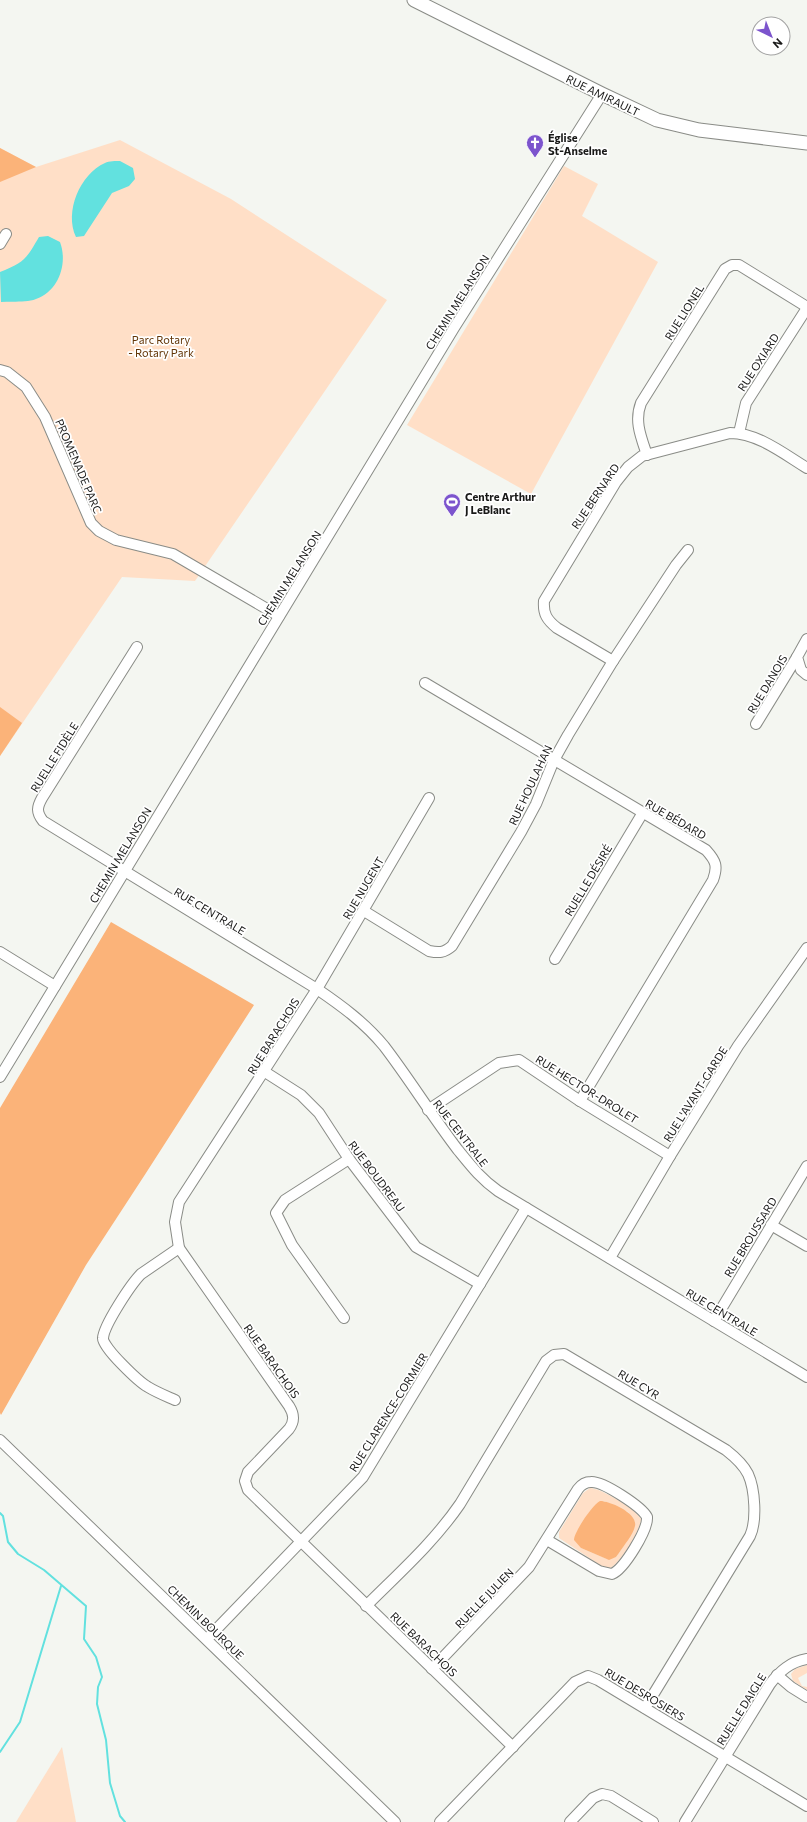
<svg xmlns="http://www.w3.org/2000/svg" width="807" height="1822" viewBox="0 0 807 1822" font-family="Commissioner,sans-serif">
<style>
.green{fill:#ffdfc7;fill-rule:evenodd}
.forest{fill:#fbb379}
.water{fill:#62e1df}
.lines{fill:none;stroke-linecap:round;stroke-linejoin:round}
.stream{stroke:#62e1df;stroke-width:2}
.minor-casing{stroke:#8a8c87;stroke-width:12}
.major-casing{stroke:#8a8c87;stroke-width:15}
.minor{stroke:#fff;stroke-width:10}
.major{stroke:#fff;stroke-width:13}
.labels{text-anchor:middle;dominant-baseline:central;stroke-width:3.5;stroke-linejoin:round;paint-order:stroke}
.street-label{font-size:11px;fill:#191918;stroke:#fff}
.poi-label{font-size:11px;font-weight:bold;fill:#191918;stroke:#fff;text-anchor:start}
.park-label{font-size:11px;fill:#623506;stroke:#fff}
</style>
<rect width="100%" height="100%" fill="#f4f6f1"/>
<!-- green -->
<g class="green">
<polygon points="120,140 231,199 387,300 195,581 122,577 0,756 0,148 36,167"/>
<polygon points="564,166 598,184 582,216 658,262 531,494 407,425"/>
<path d="M590,1488C601,1488 637,1510 641,1519C641,1529 620,1564 610,1568L603,1567L559,1538V1532L583,1493ZM604,1501L628,1512L635,1522L634,1528L619,1553L616,1557L607,1559L581,1548C583,1527 583,1510 604,1501Z"/>
<polygon points="807,1665 807,1673 798,1678 802,1686 807,1687 807,1690 793,1681 791,1674 795,1669"/>
<polygon points="62,1747 76,1822 16,1822"/>
</g>
<!-- forest -->
<g class="forest">
<polygon points="0,148 36,167 0,182"/>
<polygon points="0,707 22,723 0,756"/>
<polygon points="111,922 254,1005 146,1173 86,1265 1,1415 0,1413 0,1108"/>
<path d="M600,1501C610,1501 638,1513 635,1526C633,1535 624,1545 619,1553L616,1557L609,1560L581,1548L574,1540C574,1532 593,1504 600,1501Z"/>
</g>
<!-- water -->
<g class="water">
<path d="M120,161L133,168L135,179L129,186L112,193L84,236L76,237C64,212 80,174 105,163C109,161 116,161 120,161Z"/>
<path d="M48,236L60,242C68,263 59,291 36,299C26,303 12,301 1,302L0,272C25,262 26,259 39,237Z"/>
</g>
<g class="lines">
<!-- stream -->
<g class="stream">
<polyline points="0,1513 3,1516 8,1542 18,1554 44,1570 86,1606 84,1639 96,1657 102,1677 98,1687 97,1704 106,1740 110,1783 120,1816 125,1822"/>
<polyline points="0,1752 20,1722 61,1586"/>
</g>
<!-- minor casing -->
<g class="minor-casing">
<g id="minor">
<polyline points="0,244 6,234"/>
<polyline points="0,370 7,372 26,387 45,417 91,523 99,531 116,540 173,554 279,616"/>
<polyline points="739,433 746,403 807,308"/>
<path d="M647,455C641,437 634,421 641,403L725,269L732,265H739L807,307"/>
<polyline points="807,639 797,657 801,670 807,675"/>
<path d="M137,647L42,798C37,807 36,812 43,821L317,989C342,1006 365,1023 384,1046C410,1080 432,1116 458,1150C471,1166 481,1179 498,1191L807,1377"/>
<path d="M613,661L557,628C547,620 543,614 544,601L616,482L628,467L642,456L730,433C758,433 784,454 807,468"/>
<path d="M425,683L706,850C716,861 718,866 713,880L580,1101"/>
<polyline points="756,724 797,657"/>
<path d="M429,798L317,989L179,1202L175,1222L179,1248L289,1406C294,1414 295,1421 289,1429L248,1472L245,1481L248,1490L513,1747"/>
<path d="M364,911L429,951C439,953 444,953 452,946L521,832L536,804L554,760L568,735L613,661L676,565L688,550"/>
<polyline points="0,952 55,986"/>
<polyline points="555,959 642,814"/>
<polyline points="265,1072 301,1095 319,1113 349,1159 416,1247 480,1284"/>
<polyline points="0,1077 454,328 602,94"/>
<polyline points="428,1110 499,1063 519,1060 580,1101 670,1156"/>
<polyline points="771,1225 807,1246"/>
<polyline points="610,1258 670,1156 738,1046 807,948"/>
<polyline points="344,1318 292,1245 276,1213 285,1200 349,1159"/>
<polyline points="714,1321 807,1166"/>
<path d="M175,1400C166,1396 156,1392 148,1387C139,1382 102,1347 103,1338C104,1325 131,1284 141,1274L179,1248"/>
<polyline points="0,1440 395,1822"/>
<path d="M366,1606C399,1573 434,1542 460,1504L546,1361L554,1355L564,1354L726,1450C735,1457 743,1464 748,1474C755,1489 757,1521 750,1536L645,1708"/>
<polyline points="207,1639 363,1477 526,1208"/>
<path d="M432,1669L529,1567L578,1489C581,1485 586,1482 591,1482C603,1481 642,1507 647,1517C648,1530 624,1569 612,1574L599,1571L547,1540"/>
<polyline points="777,1675 791,1687 807,1697"/>
<polyline points="440,1822 575,1682 588,1676 598,1680 807,1806"/>
<polyline points="570,1822 593,1798 602,1794 611,1796 653,1822"/>
<path d="M685,1822L770,1684C780,1671 790,1662 807,1659"/>
</g>
</g>
<!-- major casing -->
<g class="major-casing">
<polyline id="major" points="414,0 602,94 657,120 699,130 807,143"/>
</g>
<!-- minor -->
<use href="#minor" class="minor"/>
<!-- major -->
<use href="#major" class="major"/>
</g>
<!-- icons -->
<defs>
<g id="church-pin" transform="scale(0.9)"><path d="M0 17L-7.5 6A9.5 9.5 0 1 1 7.5 6Z" fill="#7c54cd" stroke="#fff"/><path d="M-1.2-6h2.4v3.5h3.3v2.4h-3.3V6h-2.4V-.1h-3.3v-2.4h3.3Z" fill="#fff"/></g>
<g id="stadium-pin" transform="scale(0.9)"><path d="M0 17L-7.5 6A9.5 9.5 0 1 1 7.5 6Z" fill="#7c54cd" stroke="#fff"/><path d="M0-5a6.5 5 0 1 0 0 10a6.5 5 0 1 0 0-10ZM-3.5-1.8h7v3.6h-7Z" fill="#fff"/></g>
</defs>
<g fill-rule="evenodd">
<use href="#church-pin" x="535" y="143"/>
<use href="#stadium-pin" x="452" y="502"/>
</g>
<g class="labels">
<!-- street labels -->
<g class="street-label">
<text transform="translate(603 95) rotate(26)">RUE AMIRAULT</text>
<text transform="translate(457 302) rotate(-58)">CHEMIN MELANSON</text>
<text transform="translate(684 312) rotate(-58)">RUE LIONEL</text>
<text transform="translate(758 362) rotate(-57)">RUE OXIARD</text>
<text transform="translate(79 466) rotate(67)">PROMENADE PARC</text>
<text transform="translate(595 496) rotate(-56)">RUE BERNARD</text>
<text transform="translate(289 578) rotate(-58)">CHEMIN MELANSON</text>
<text transform="translate(767 684) rotate(-59)">RUE DANOIS</text>
<text transform="translate(54 757) rotate(-58)">RUELLE FIDÈLE</text>
<text transform="translate(530 785) rotate(-65)">RUE HOULAHAN</text>
<text transform="translate(676 819) rotate(30)">RUE BÉDARD</text>
<text transform="translate(120 855) rotate(-59)">CHEMIN MELANSON</text>
<text transform="translate(588 880) rotate(-59)">RUELLE DÉSIRÉ</text>
<text transform="translate(363 888) rotate(-60)">RUE NUGENT</text>
<text transform="translate(210 911) rotate(31)">RUE CENTRALE</text>
<text transform="translate(273 1036) rotate(-58)">RUE BARACHOIS</text>
<text transform="translate(587 1089) rotate(32)">RUE HECTOR-DROLET</text>
<text transform="translate(695 1094) rotate(-58)">RUE L'AVANT-GARDE</text>
<text transform="translate(461 1133) rotate(52)">RUE CENTRALE</text>
<text transform="translate(377 1176) rotate(53)">RUE BOUDREAU</text>
<text transform="translate(750 1237) rotate(-59)">RUE BROUSSARD</text>
<text transform="translate(722 1312) rotate(31)">RUE CENTRALE</text>
<text transform="translate(272 1361) rotate(55)">RUE BARACHOIS</text>
<text transform="translate(639 1384) rotate(31)">RUE CYR</text>
<text transform="translate(388 1412) rotate(-58)">RUE CLARENCE-CORMIER</text>
<text transform="translate(484 1598) rotate(-46)">RUELLE JULIEN</text>
<text transform="translate(206 1622) rotate(44)">CHEMIN BOURQUE</text>
<text transform="translate(424 1644) rotate(44)">RUE BARACHOIS</text>
<text transform="translate(645 1694) rotate(31)">RUE DESROSIERS</text>
<text transform="translate(741 1709) rotate(-58)">RUELLE DAIGLE</text>
</g>
<!-- poi labels -->
<g class="poi-label">
<text x="548" y="137">Église<tspan x="548" dy="13">St-Anselme</tspan></text>
<text x="465" y="496">Centre Arthur<tspan x="465" dy="13">J LeBlanc</tspan></text>
</g>
<!-- park labels -->
<g class="park-label">
<text x="161" y="339">Parc Rotary<tspan x="161" dy="13">- Rotary Park</tspan></text>
</g>
</g>
<!-- north arrow -->
<g transform="translate(771 36) rotate(137)"><circle r="19" fill="#ffffff" stroke="#a3a3a3"/>
<path d="M0-3L7 15L0 10L-7 15Z" fill="#7c54cd"/>
<text y="-6" font-size="11" font-weight="bold" text-anchor="middle" fill="#191918">N</text>
</g>
</svg>
